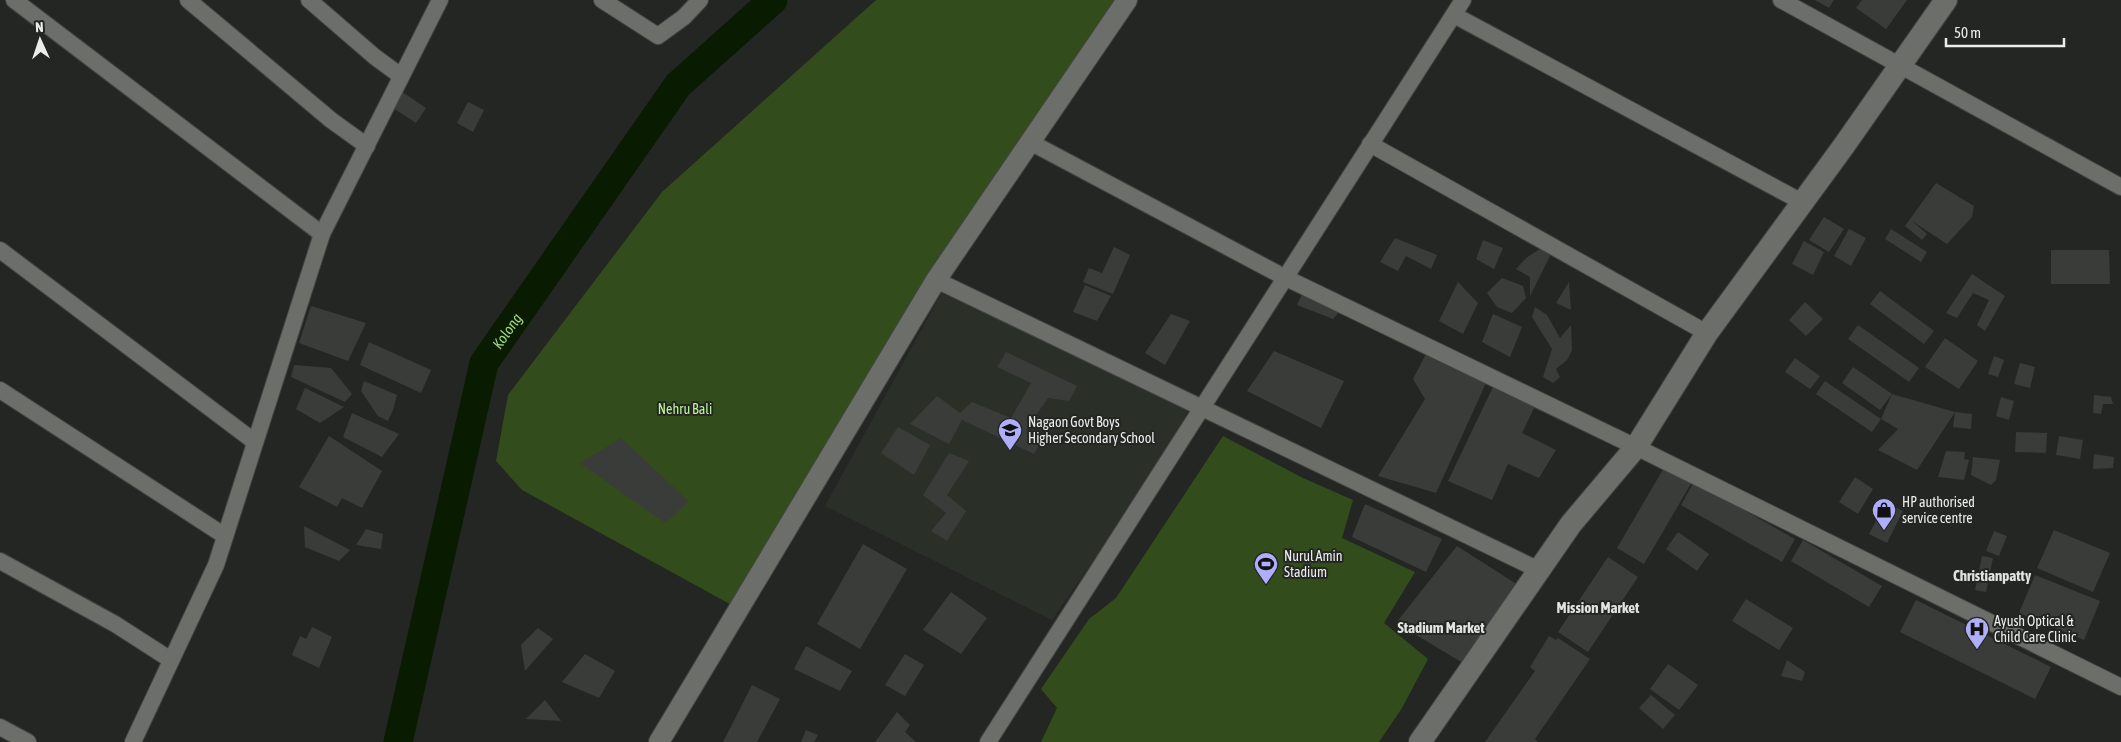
<svg xmlns="http://www.w3.org/2000/svg" width="2121" height="742" viewBox="0 0 2121 742" font-family="'Asap Condensed',sans-serif">
<style>
.built{fill:#2a2f27}
.green{fill:#324d1b}
.lines{fill:none;stroke-linecap:round;stroke-linejoin:round}
.river{stroke:#091b00;stroke-width:29}
.building{fill:#3a3c39}
.minor-casing{stroke:#434442;stroke-width:18}
.tertiary-casing{stroke:#434442;stroke-width:22}
.secondary-casing{stroke:#434442;stroke-width:24}
.minor{stroke:#6c6e6a;stroke-width:16}
.tertiary{stroke:#6c6e6a;stroke-width:20}
.secondary{stroke:#6c6e6a;stroke-width:22}
.labels{text-anchor:middle;dominant-baseline:central;stroke-width:4;stroke-linejoin:round;paint-order:stroke}
.park-label{font-size:14px;fill:#bcf397;stroke:#242623}
.poi-label{font-size:14px;fill:#ecedeb;stroke:#242623;text-anchor:start}
.water-label{font-size:15px;font-style:italic;fill:#a2d77d;stroke:#242623}
.neighbourhood-label{font-size:15px;font-weight:bold;fill:#e1e3df;stroke:#242623}
</style>
<rect width="100%" height="100%" fill="#242623"/>
<!-- built -->
<polygon class="built" points="942,292 1189,410 1142,491 1052,620 825,506"/>
<!-- green -->
<g class="green">
<polygon points="876,0 1127,0 936,280 739,609 522,490 496,461 508,395 662,192"/>
<polygon points="1223,436 1303,478 1353,500 1342,538 1415,572 1384,623 1428,659 1402,708 1379,742 1041,742 1057,708 1041,689 1089,619 1116,598"/>
</g>
<g class="lines">
<!-- river -->
<path class="river" id="s1" d="M398,742L484,363L678,85L773,0"/>
</g>
<!-- building -->
<g class="building">
<polygon points="1815,0 1834,0 1829,8"/>
<polygon points="1862,0 1907,0 1886,29 1856,8"/>
<polygon points="401,91 426,108 416,123 390,106"/>
<polygon points="468,102 484,110 473,132 457,123"/>
<polygon points="1936,183 1974,206 1972,217 1947,244 1912,221 1927,234 1922,240 1905,226"/>
<polygon points="1824,217 1844,229 1829,252 1809,240"/>
<polygon points="1849,229 1866,238 1851,266 1834,256"/>
<polygon points="1891,229 1927,252 1921,262 1885,239"/>
<polygon points="1395,238 1437,255 1431,269 1406,256 1398,271 1380,262"/>
<polygon points="1483,240 1503,248 1494,269 1476,259"/>
<polygon points="1804,241 1824,252 1813,275 1792,264"/>
<polygon points="1546,245 1550,256 1530,296 1530,277 1516,269 1526,258"/>
<polygon points="1114,247 1130,255 1113,294 1083,282 1089,268 1102,273"/>
<polygon points="2051,250 2109,250 2110,284 2051,284"/>
<polygon points="1972,274 2005,296 1985,331 1977,325 1989,300 1973,293 1957,318 1946,313"/>
<polygon points="1502,278 1523,286 1526,298 1512,313 1497,307 1487,293"/>
<polygon points="1458,282 1478,303 1463,334 1439,321"/>
<polygon points="1569,282 1571,310 1556,303"/>
<polygon points="1085,285 1111,296 1097,321 1073,312"/>
<polygon points="1880,291 1934,331 1924,344 1870,304"/>
<polygon points="1303,292 1341,310 1333,319 1297,305"/>
<polygon points="1805,302 1823,319 1806,336 1789,320"/>
<polygon points="311,306 366,323 348,361 299,343"/>
<polygon points="1535,307 1547,315 1560,338 1571,325 1572,350 1567,360 1556,369 1560,377 1553,383 1543,377 1552,349 1532,317"/>
<polygon points="1171,314 1190,321 1165,365 1145,353"/>
<polygon points="1493,314 1522,327 1510,357 1482,342"/>
<polygon points="1858,325 1919,368 1909,382 1848,339"/>
<polygon points="1945,338 1978,361 1959,389 1925,367"/>
<polygon points="369,342 431,370 421,393 360,365"/>
<polygon points="1274,351 1344,381 1321,428 1247,391"/>
<polygon points="1006,352 1077,386 1069,401 1048,398 1026,430 1042,440 1034,454 962,420 949,444 910,424 937,396 960,413 972,402 1011,418 1031,383 997,367"/>
<polygon points="1426,354 1486,383 1436,493 1378,476 1425,399 1413,379"/>
<polygon points="1994,356 2004,360 1998,377 1988,374"/>
<polygon points="1795,358 1820,376 1810,389 1785,372"/>
<polygon points="2020,363 2035,367 2030,388 2014,384"/>
<polygon points="294,365 331,368 352,394 345,402 291,377"/>
<polygon points="1853,367 1892,394 1880,410 1842,383"/>
<polygon points="364,381 397,395 393,410 388,421 378,416 361,391"/>
<polygon points="1825,381 1881,419 1892,394 1955,412 1972,414 1971,429 1953,427 1955,412 1917,470 1878,450 1898,429 1881,419 1872,432 1816,394"/>
<polygon points="1493,387 1535,406 1522,433 1556,450 1539,478 1508,464 1492,500 1448,481"/>
<polygon points="305,388 344,407 320,423 296,409"/>
<polygon points="2094,395 2111,397 2113,404 2103,404 2101,414 2093,413"/>
<polygon points="2001,397 2014,401 2009,420 1996,416"/>
<polygon points="352,413 399,434 382,457 343,437"/>
<polygon points="898,427 930,445 914,475 881,453"/>
<polygon points="2016,432 2047,433 2046,453 2015,452"/>
<polygon points="329,436 382,471 362,508 342,498 337,507 299,487"/>
<polygon points="2059,436 2083,440 2080,459 2056,455"/>
<polygon points="621,438 689,501 665,523 580,463"/>
<polygon points="1946,451 1965,452 1964,459 1969,460 1964,480 1938,477"/>
<polygon points="949,453 969,461 947,495 966,511 947,541 931,531 946,513 923,495"/>
<polygon points="2094,454 2114,457 2113,468 2093,469"/>
<polygon points="1973,457 2000,460 1996,480 1991,485 1971,475"/>
<polygon points="1665,466 1692,482 1644,564 1617,548"/>
<polygon points="1855,477 1873,489 1858,514 1839,502"/>
<polygon points="1694,482 1795,539 1782,562 1681,505"/>
<polygon points="1886,502 1903,511 1887,543 1869,534"/>
<polygon points="1365,504 1442,539 1426,572 1352,537"/>
<polygon points="304,526 350,550 339,561 305,547"/>
<polygon points="366,529 383,534 381,549 356,545"/>
<polygon points="2054,530 2110,553 2093,592 2037,568"/>
<polygon points="1994,531 2007,536 1999,556 1986,551"/>
<polygon points="1678,532 1709,554 1697,571 1666,549"/>
<polygon points="1803,540 1882,586 1869,607 1791,561"/>
<polygon points="863,544 907,569 860,649 817,624"/>
<polygon points="1457,546 1518,585 1463,663 1396,623"/>
<polygon points="1982,556 1993,558 1986,592 1975,590"/>
<polygon points="1608,557 1638,577 1588,652 1558,632"/>
<polygon points="2035,575 2100,601 2084,640 2019,613"/>
<polygon points="951,592 987,618 961,654 923,630"/>
<polygon points="1746,599 1793,628 1779,650 1732,621"/>
<polygon points="1916,600 2051,667 2035,699 1900,632"/>
<polygon points="312,627 332,637 319,668 292,655 300,636 306,639"/>
<polygon points="538,628 553,639 525,671 521,645"/>
<polygon points="1549,636 1556,640 1558,638 1590,659 1535,739 1538,742 1485,742 1535,671 1530,667"/>
<polygon points="806,646 852,671 840,691 794,669"/>
<polygon points="585,654 615,671 599,698 562,682"/>
<polygon points="905,654 924,665 905,696 885,685"/>
<polygon points="1787,660 1805,672 1802,681 1781,676"/>
<polygon points="1668,664 1698,685 1679,710 1650,689"/>
<polygon points="752,685 780,699 757,742 723,742"/>
<polygon points="1651,695 1675,715 1663,729 1639,708"/>
<polygon points="545,700 561,721 526,719"/>
<polygon points="897,712 910,725 905,732 916,742 875,742"/>
<polygon points="806,730 818,735 814,742 801,742"/>
</g>
<g class="lines">
<!-- minor casing -->
<g class="minor-casing">
<g id="minor">
<polyline points="14,0 322,234"/>
<polyline points="188,0 331,120 367,146"/>
<polyline points="309,0 375,57 401,76"/>
<polyline points="602,0 658,36 684,17 700,0"/>
<polyline points="1781,0 2121,187"/>
<polyline points="1454,15 1802,202"/>
<polyline points="1030,142 1284,277 1636,447 2121,687"/>
<polyline points="1370,144 1707,333"/>
<polyline points="0,250 255,442"/>
<polyline points="936,280 1539,570"/>
<polyline points="0,390 225,536"/>
<polyline points="0,561 115,624 171,660"/>
<polyline points="0,727 28,742"/>
<polyline points="133,742 216,565 322,234 440,0"/>
<path d="M988,742C1147,495 1304,247 1463,0"/>
</g>
</g>
<!-- tertiary casing -->
<g class="tertiary-casing">
<polyline id="tertiary" points="659,742 936,280 1127,0"/>
</g>
<!-- secondary casing -->
<g class="secondary-casing">
<polyline id="secondary" points="1420,742 1571,524 1636,447 1707,333 1843,147 1946,0"/>
</g>
<!-- minor -->
<use href="#minor" class="minor"/>
<!-- tertiary -->
<use href="#tertiary" class="tertiary"/>
<!-- secondary -->
<use href="#secondary" class="secondary"/>
</g>
<!-- icons -->
<defs>
<g id="school-pin" transform="scale(1.25)"><path d="M0 17L-7.5 6A9.5 9.5 0 1 1 7.5 6Z" fill="#aeaefb" stroke="#242623"/><path d="M0-5L7-2L0 1L-7-2ZM-4 1L0 2.5L4 1V4Q0 6-4 4Z" fill="#111"/></g>
<g id="shop-pin" transform="scale(1.25)"><path d="M0 17L-7.5 6A9.5 9.5 0 1 1 7.5 6Z" fill="#aeaefb" stroke="#242623"/><path d="M-5-2.5h2.3a2.7 3.5 0 0 1 5.4 0H5L5.5 6h-11ZM-1.5-2.5h3a1.5 2.3 0 0 0-3 0Z" fill="#111"/></g>
<g id="stadium-pin" transform="scale(1.25)"><path d="M0 17L-7.5 6A9.5 9.5 0 1 1 7.5 6Z" fill="#aeaefb" stroke="#242623"/><path d="M0-5a6.5 5 0 1 0 0 10a6.5 5 0 1 0 0-10ZM-3.5-1.8h7v3.6h-7Z" fill="#111"/></g>
<g id="hospital-pin" transform="scale(1.25)"><path d="M0 17L-7.5 6A9.5 9.5 0 1 1 7.5 6Z" fill="#aeaefb" stroke="#242623"/><path d="M-5-5h3v3.5h4V-5h3V5h-3V1.5h-4V5h-3Z" fill="#111"/></g>
</defs>
<g fill-rule="evenodd">
<use href="#school-pin" x="1010" y="430"/>
<use href="#shop-pin" x="1884" y="510"/>
<use href="#stadium-pin" x="1266" y="564"/>
<use href="#hospital-pin" x="1977" y="629"/>
</g>
<g class="labels">
<!-- park labels -->
<g class="park-label">
<text x="685" y="409">Nehru Bali</text>
</g>
<!-- poi labels -->
<g class="poi-label">
<text x="1028" y="422">Nagaon Govt Boys<tspan x="1028" dy="16">Higher Secondary School</tspan></text>
<text x="1902" y="502">HP authorised<tspan x="1902" dy="16">service centre</tspan></text>
<text x="1284" y="556">Nurul Amin<tspan x="1284" dy="16">Stadium</tspan></text>
<text x="1994" y="621">Ayush Optical &amp;<tspan x="1994" dy="16">Child Care Clinic</tspan></text>
</g>
<!-- water labels -->
<g class="water-label">
<text stroke="none"><textPath href="#s1" startOffset="428">Kolong</textPath></text>
</g>
<!-- neighbourhood labels -->
<g class="neighbourhood-label">
<text x="1992" y="575">Christianpatty</text>
<text x="1598" y="607">Mission Market</text>
<text x="1441" y="627">Stadium Market</text>
</g>
</g>
<!-- north arrow -->
<g transform="translate(40 40) rotate(357)" stroke="#242623" stroke-width="4" paint-order="stroke">
<path d="M0-4L9 19L0 12L-9 19Z" fill="#ecedeb"/>
<text y="-8" font-size="14" font-weight="bold" text-anchor="middle" fill="#ecedeb">N</text>
</g>
<!-- scale -->
<path d="M1946 38v8h118v-8" fill="none" stroke="#ecedeb" stroke-width="2.5"/>
<text x="1954" y="38" font-size="15" fill="#ecedeb" stroke="#242623" stroke-width="4" paint-order="stroke">50 m</text>
</svg>
